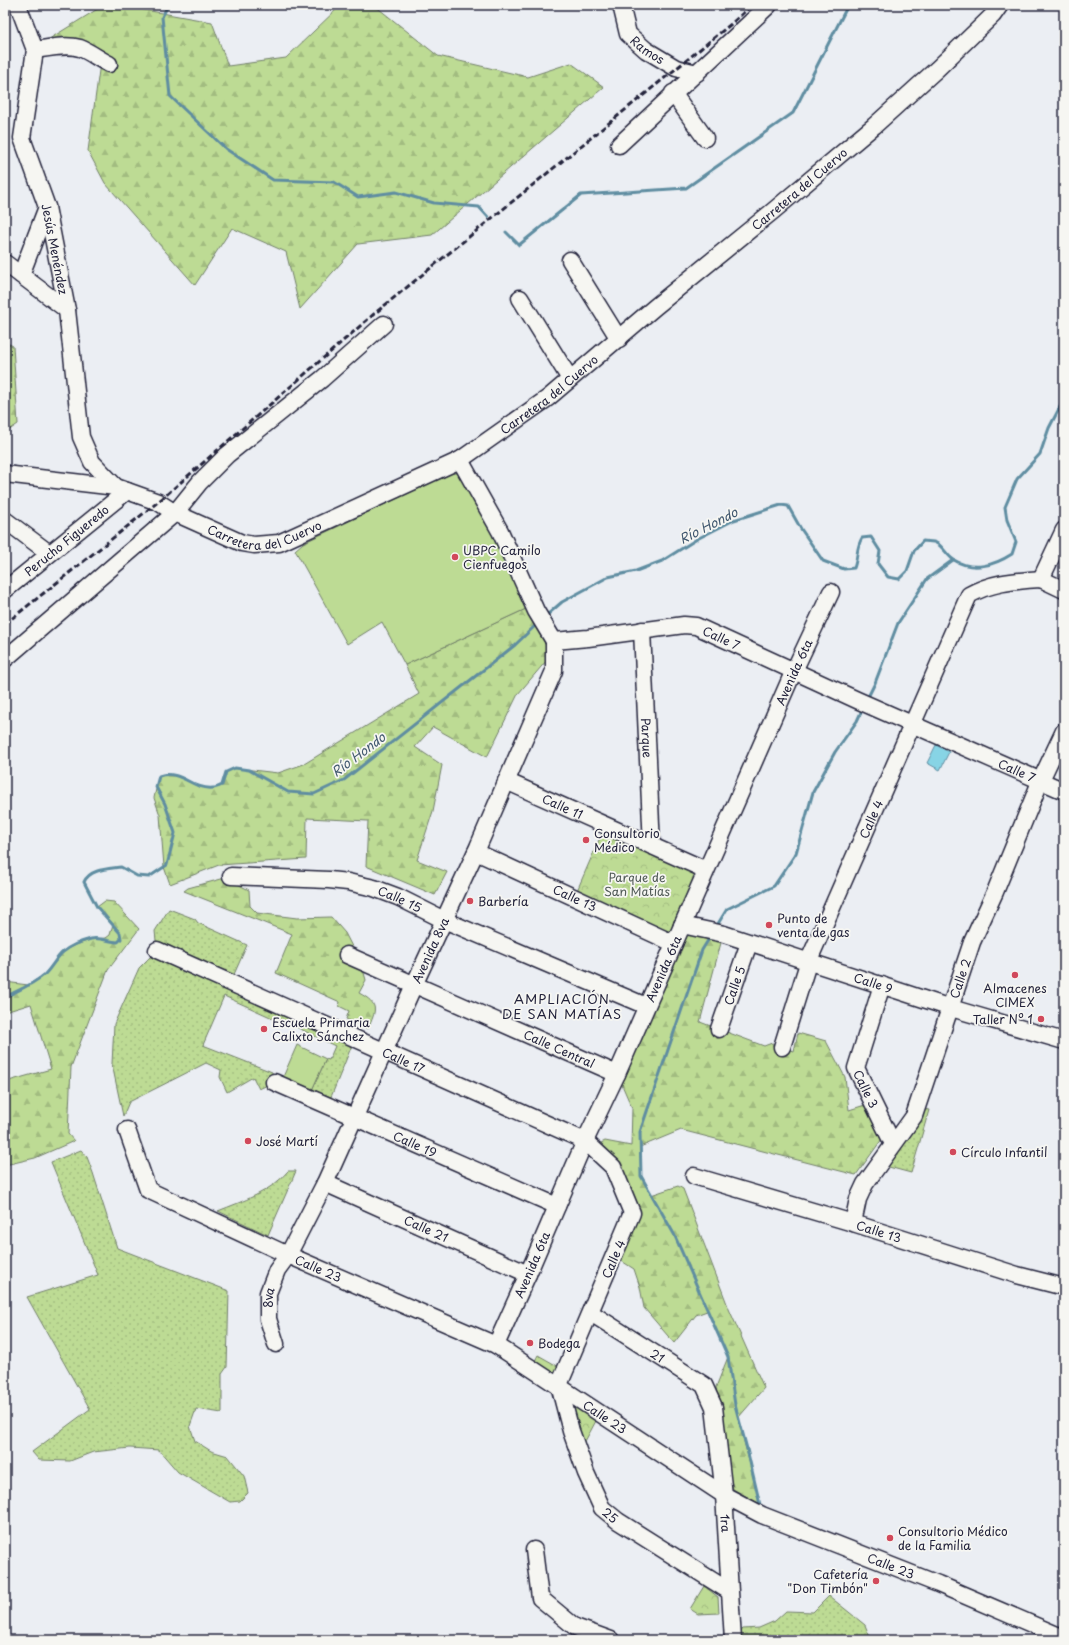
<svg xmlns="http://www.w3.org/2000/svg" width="1069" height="1645" viewBox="0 0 1069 1645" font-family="'Playpen Sans',sans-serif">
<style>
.grass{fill:url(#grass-dots);stroke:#707e68}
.forest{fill:url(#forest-firs);stroke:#707e68}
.park{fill:url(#park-crowns);stroke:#707e68}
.garden{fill:#bddb94;stroke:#707e68}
.water{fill:#87d4e5;stroke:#5f8da1}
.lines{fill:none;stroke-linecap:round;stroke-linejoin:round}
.stream{stroke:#5f8da1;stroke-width:3}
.minor-casing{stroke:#22223b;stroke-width:19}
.minor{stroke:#f6f6f2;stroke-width:16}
.rail{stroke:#22223b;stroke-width:3;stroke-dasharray:6 3;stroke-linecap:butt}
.poi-dot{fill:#d1495b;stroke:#f6f6f2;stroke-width:1.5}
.labels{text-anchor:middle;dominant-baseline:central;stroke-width:3.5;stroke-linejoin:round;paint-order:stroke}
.street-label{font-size:12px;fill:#22223b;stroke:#f6f6f2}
.poi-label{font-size:12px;fill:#22223b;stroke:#f6f6f2;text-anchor:start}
.park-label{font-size:12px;fill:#505a56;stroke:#f6f6f2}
.water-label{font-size:13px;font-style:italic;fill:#40576e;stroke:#f6f6f2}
.neighbourhood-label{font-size:13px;letter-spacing:1px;fill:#22223b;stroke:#f6f6f2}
</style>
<defs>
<pattern id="grass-dots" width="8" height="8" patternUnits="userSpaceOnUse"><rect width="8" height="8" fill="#bddb94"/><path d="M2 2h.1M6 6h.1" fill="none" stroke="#a2bc80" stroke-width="1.8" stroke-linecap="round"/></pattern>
<pattern id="forest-firs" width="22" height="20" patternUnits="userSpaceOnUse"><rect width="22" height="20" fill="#bddb94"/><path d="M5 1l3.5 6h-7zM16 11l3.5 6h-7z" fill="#a2bc80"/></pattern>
<pattern id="park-crowns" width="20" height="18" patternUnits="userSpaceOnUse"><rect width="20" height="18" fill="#bddb94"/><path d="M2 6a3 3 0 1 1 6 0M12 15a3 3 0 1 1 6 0" fill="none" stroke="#a2bc80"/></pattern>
</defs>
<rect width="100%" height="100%" fill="#ebeef3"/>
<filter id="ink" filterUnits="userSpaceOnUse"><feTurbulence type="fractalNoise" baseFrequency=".025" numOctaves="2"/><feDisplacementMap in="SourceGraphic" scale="8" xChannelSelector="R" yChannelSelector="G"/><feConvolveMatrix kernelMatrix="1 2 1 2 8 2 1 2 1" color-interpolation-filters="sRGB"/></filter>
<g filter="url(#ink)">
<!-- grass -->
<g class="grass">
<polygon points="169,909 195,919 198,923 247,945 228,988 352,1045 331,1097 312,1090 326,1059 329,1060 335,1046 284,1021 277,1020 224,996 203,1045 272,1072 274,1082 259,1089 253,1077 227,1092 220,1077 221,1070 206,1063 129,1102 123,1116 112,1064 114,1024 139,968 157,950 155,931"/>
<polygon points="923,1109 929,1110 911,1173 885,1166"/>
<polygon points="81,1150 87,1157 93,1173 117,1248 229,1291 227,1367 222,1374 222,1413 196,1409 190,1426 195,1441 211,1451 228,1456 244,1476 248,1493 240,1501 230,1502 178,1472 159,1450 130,1448 93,1452 70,1461 39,1460 32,1452 90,1409 27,1297 98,1275 51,1162"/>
<path d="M288,1171H296L268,1235L218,1211C243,1201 271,1192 288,1171Z"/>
<polygon points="829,1596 865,1625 869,1635 876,1640 737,1640 739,1633 743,1629 759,1628 775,1621 786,1611 813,1612"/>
</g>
<!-- forest -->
<g class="forest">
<polygon points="104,5 117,5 212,22 228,66 286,58 341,5 374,5 438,56 528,77 571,63 604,87 432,235 358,244 300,309 286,252 232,228 195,285 105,183 88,151 101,56 41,44"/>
<polygon points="5,342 13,346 18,424 5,433"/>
<path d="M528,608L545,641L547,660L518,694L487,757L433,727L415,747L442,765L433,811L417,860L447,872L435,895L366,866L368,821L307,818L306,859L219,865L170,884L164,867L160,815L154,798L159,776C181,769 192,790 213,788C216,788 220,786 222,785L226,772L235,768L278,773L304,764L419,694L405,665Z"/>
<path d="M225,878L249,890L250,906L257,913L297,918L331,917L345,933L362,966L366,980L359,993C380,1004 376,1010 368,1029L346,1019L349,1011L339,1006L340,1002L276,973L292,934L184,891L188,888Z"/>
<polygon points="105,901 114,902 139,929 108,970 71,1067 68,1134 74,1141 35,1158 5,1165 5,1082 51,1069 31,1004 5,1012 5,982 28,985 45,974 63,952 76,945 92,939 106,938 110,935 113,924 97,907"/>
<polygon points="683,930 722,939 700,1022 764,1046 772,1043 794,1051 798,1033 826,1041 845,1077 849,1110 865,1105 882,1139 856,1175 681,1130 640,1147 641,1176 651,1195 678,1186 683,1189 729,1309 764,1388 738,1418 760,1504 733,1489 725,1456 716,1387 728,1357 707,1311 696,1315 674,1343 644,1308 640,1287 634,1269 620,1260 638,1214 597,1145 605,1141 631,1146 632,1108 619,1078"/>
</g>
<!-- park -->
<g class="park">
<polygon points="602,833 698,874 672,935 576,893"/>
<polygon points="538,1355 561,1368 556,1377 534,1363"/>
<polygon points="567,1400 597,1419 582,1447"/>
<polygon points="704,1586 718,1597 719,1613 698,1614 690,1609"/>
</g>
<!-- garden -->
<g class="garden">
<polygon points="451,473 463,473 528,608 405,665 382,622 347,644 295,550 303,543"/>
<polygon points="297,1045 326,1059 312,1090 283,1077"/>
</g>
<!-- water -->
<polygon class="water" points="936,745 949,752 940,770 927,763"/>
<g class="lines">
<!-- stream -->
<g class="stream">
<polyline points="168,5 162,17 170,96 226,149 273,180 334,182 358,197 396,192 434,203 479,207 488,217"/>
<polyline points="506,232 519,245 581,195 686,188 793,113 848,5"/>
<path d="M547,615L562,602L608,577L636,571L662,561L697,539L734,520L781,505L788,506L801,529L823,561L844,569L854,568C858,558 856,547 862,538L871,537L880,551L878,564L888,577L899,579L907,571L914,551L923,541C927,542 933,541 936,543C943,546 947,556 954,560C973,572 995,565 1012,554L1016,542L1007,520L1005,507L1017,479L1040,454L1049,428L1061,405L1064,402"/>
<polyline points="867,699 875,683 898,623 927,579 953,560"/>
<polyline points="716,927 727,909 774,886 796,853 813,792 835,752 857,721 863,708"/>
<polyline points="710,937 702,950 640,1132 641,1176 674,1234 728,1357 735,1405 747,1449 761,1509"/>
<path d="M5,997C19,990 34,984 45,974C52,967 56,958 63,952C70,946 83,941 91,939C101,937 109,942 118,942L121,939L120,933L97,907L84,882C90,869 107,869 121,867L137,876L149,877L167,865L175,833L165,804L156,787L159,776C181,769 192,790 213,788C216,788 220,786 222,785L226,772L235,768L249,770L288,792L314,794L344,780L515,645L537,624"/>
</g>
<!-- minor casing -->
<g class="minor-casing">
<g id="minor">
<path id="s1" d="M18,5L35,50L22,138L47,207L67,310L81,437L92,462L116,487"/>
<path id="s2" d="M621,5L628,34L646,50L676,68L697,73"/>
<path d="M35,50C49,48 66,44 80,48C90,52 99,59 109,64"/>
<polyline points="673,93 705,138"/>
<polyline points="619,145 769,5"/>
<polyline points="570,260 619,339"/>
<polyline points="5,263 67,310"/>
<polyline points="21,275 47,207"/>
<polyline points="520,298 570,379"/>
<polyline points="460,460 500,531 536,611 554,641"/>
<path id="s3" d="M5,474L116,487L158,502L175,513L242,543L254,545L279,543L460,460L548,398L655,307L773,211L874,126L937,69L993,15L1000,5"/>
<polyline points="5,520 49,553"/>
<polyline points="1041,579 1064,530"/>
<polyline points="1041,579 1064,590"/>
<path id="s4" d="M5,590L127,491"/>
<path id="s5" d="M642,630L652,846"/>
<path id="s6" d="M554,641L588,638L684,625L696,626L857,700L1064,791"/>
<polyline points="5,659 175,513 200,482 227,455 322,379 384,324"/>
<path id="s7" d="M506,781L706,870"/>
<path id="s8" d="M476,852L673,943"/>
<path id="s9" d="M231,876L329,880L348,882L374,888L398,897L444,920L646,1006"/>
<path id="s10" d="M682,925L724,934L951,1008L1064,1041"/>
<path id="s11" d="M157,950L585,1141L613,1167L632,1213L559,1385L571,1431L586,1473L602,1508L618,1521L729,1591"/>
<path id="s12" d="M347,955L617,1074"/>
<path id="s13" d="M882,985L856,1068L893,1144"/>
<path id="s14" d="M719,1029L749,943"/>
<path id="s15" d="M782,1047L809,960L969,595C992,582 1015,581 1041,579"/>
<path id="s16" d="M274,1082L557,1206"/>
<path id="s17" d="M127,1130L148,1190L288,1255L496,1345L724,1495L762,1515L938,1584L1064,1638"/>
<path id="s18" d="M694,1176L853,1223L1017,1275L1064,1287"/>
<path id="s19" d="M325,1183L528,1274"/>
<path id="s20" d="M853,1223L858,1199L865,1184L914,1116L972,942L995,892L1040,782L1064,731"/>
<path id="s21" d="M591,1313L704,1385L714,1407L724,1495L733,1640"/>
<path id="s22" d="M276,1344L268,1319V1293L277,1270L288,1255L325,1183L414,985L478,847L554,671V641"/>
<path id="s23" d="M496,1345L528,1274L585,1141L617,1074L792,675L831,592"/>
<polyline points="534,1550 540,1598 575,1627 611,1640"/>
</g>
</g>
<!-- minor -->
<use href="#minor" class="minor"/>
<!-- rail -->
<polyline class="rail" points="5,624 158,502 374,314 731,24 752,5"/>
</g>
</g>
<!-- markers -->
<g class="poi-dot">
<circle cx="455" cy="557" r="4"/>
<circle cx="586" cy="840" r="4"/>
<circle cx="470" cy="901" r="4"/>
<circle cx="769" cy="925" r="4"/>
<circle cx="1015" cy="975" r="4"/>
<circle cx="1041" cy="1019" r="4"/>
<circle cx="264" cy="1029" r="4"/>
<circle cx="248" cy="1141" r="4"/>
<circle cx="953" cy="1152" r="4"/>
<circle cx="530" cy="1343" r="4"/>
<circle cx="890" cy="1538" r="4"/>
<circle cx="876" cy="1581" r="4"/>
</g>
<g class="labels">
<!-- street labels -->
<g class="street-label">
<text stroke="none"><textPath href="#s2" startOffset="55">Ramos</textPath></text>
<text stroke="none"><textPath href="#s3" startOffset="921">Carretera del Cuervo</textPath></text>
<text stroke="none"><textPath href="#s1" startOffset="253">Jesús Menéndez</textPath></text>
<text stroke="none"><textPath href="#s3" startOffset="597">Carretera del Cuervo</textPath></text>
<text stroke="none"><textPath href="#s3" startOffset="273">Carretera del Cuervo</textPath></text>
<text stroke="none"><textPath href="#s4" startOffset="79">Perucho Figueredo</textPath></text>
<text stroke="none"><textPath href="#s6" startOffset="171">Calle 7</textPath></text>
<text stroke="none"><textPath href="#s23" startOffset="736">Avenida 6ta</textPath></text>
<text stroke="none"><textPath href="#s5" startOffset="108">Parque</textPath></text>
<text stroke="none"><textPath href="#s6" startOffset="495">Calle 7</textPath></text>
<text stroke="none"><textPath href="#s7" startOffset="62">Calle 11</textPath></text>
<text stroke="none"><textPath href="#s15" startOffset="245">Calle 4</textPath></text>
<text stroke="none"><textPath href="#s8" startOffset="109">Calle 13</textPath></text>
<text stroke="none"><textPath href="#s9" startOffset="172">Calle 15</textPath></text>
<text stroke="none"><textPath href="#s22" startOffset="432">Avenida 8va</textPath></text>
<text stroke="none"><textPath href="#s23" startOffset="412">Avenida 6ta</textPath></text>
<text stroke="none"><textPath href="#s20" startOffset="270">Calle 2</textPath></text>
<text stroke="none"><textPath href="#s10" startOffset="200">Calle 9</textPath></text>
<text stroke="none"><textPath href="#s14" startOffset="46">Calle 5</textPath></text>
<text stroke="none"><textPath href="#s12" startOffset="232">Calle Central</textPath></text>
<text stroke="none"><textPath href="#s11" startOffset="270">Calle 17</textPath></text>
<text stroke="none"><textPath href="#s13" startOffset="110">Calle 3</textPath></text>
<text stroke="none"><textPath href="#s16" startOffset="154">Calle 19</textPath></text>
<text stroke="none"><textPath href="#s19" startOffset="111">Calle 21</textPath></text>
<text stroke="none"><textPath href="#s18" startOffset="193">Calle 13</textPath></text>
<text transform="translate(613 1259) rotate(-67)">Calle 4</text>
<text stroke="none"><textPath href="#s23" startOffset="88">Avenida 6ta</textPath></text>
<text stroke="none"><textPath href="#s17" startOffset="251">Calle 23</textPath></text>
<text stroke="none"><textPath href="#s22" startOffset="48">8va</textPath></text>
<text stroke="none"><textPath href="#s21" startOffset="79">21</textPath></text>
<text stroke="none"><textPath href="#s17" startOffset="575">Calle 23</textPath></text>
<text stroke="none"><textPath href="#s11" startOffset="885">25</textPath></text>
<text stroke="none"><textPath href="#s21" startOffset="275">1ra</textPath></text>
<text stroke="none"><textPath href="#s17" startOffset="899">Calle 23</textPath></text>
</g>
<!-- poi labels -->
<g class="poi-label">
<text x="463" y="550">UBPC Camilo<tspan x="463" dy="14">Cienfuegos</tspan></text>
<text x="594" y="833">Consultorio<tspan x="594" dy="14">Médico</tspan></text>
<text x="478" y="901">Barbería</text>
<text x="777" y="918">Punto de<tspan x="777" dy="14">venta de gas</tspan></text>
<text x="1015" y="988" text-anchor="middle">Almacenes<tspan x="1015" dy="14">CIMEX</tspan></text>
<text x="1033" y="1019" text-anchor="end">Taller Nº 1</text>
<text x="272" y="1022">Escuela Primaria<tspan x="272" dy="14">Calixto Sánchez</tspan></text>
<text x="256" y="1141">José Martí</text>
<text x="961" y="1152">Círculo Infantil</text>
<text x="538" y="1343">Bodega</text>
<text x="898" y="1531">Consultorio Médico<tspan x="898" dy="14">de la Familia</tspan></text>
<text x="868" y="1574" text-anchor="end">Cafetería<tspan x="868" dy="14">"Don Timbón"</tspan></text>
</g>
<!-- park labels -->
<g class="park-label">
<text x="637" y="877">Parque de<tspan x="637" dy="14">San Matías</tspan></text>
</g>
<!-- water labels -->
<g class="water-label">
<text transform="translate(708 525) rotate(-27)">Río Hondo</text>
<text transform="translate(358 754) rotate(-37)">Río Hondo</text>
</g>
<!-- neighbourhood labels -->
<g class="neighbourhood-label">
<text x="562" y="998">AMPLIACIÓN<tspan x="562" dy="15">DE SAN MATÍAS</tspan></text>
</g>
</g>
<!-- margin -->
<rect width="1069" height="1645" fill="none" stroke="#f6f6f2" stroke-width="20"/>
<rect x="10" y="10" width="1049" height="1625" fill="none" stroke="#22223b" stroke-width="1.5" filter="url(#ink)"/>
</svg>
